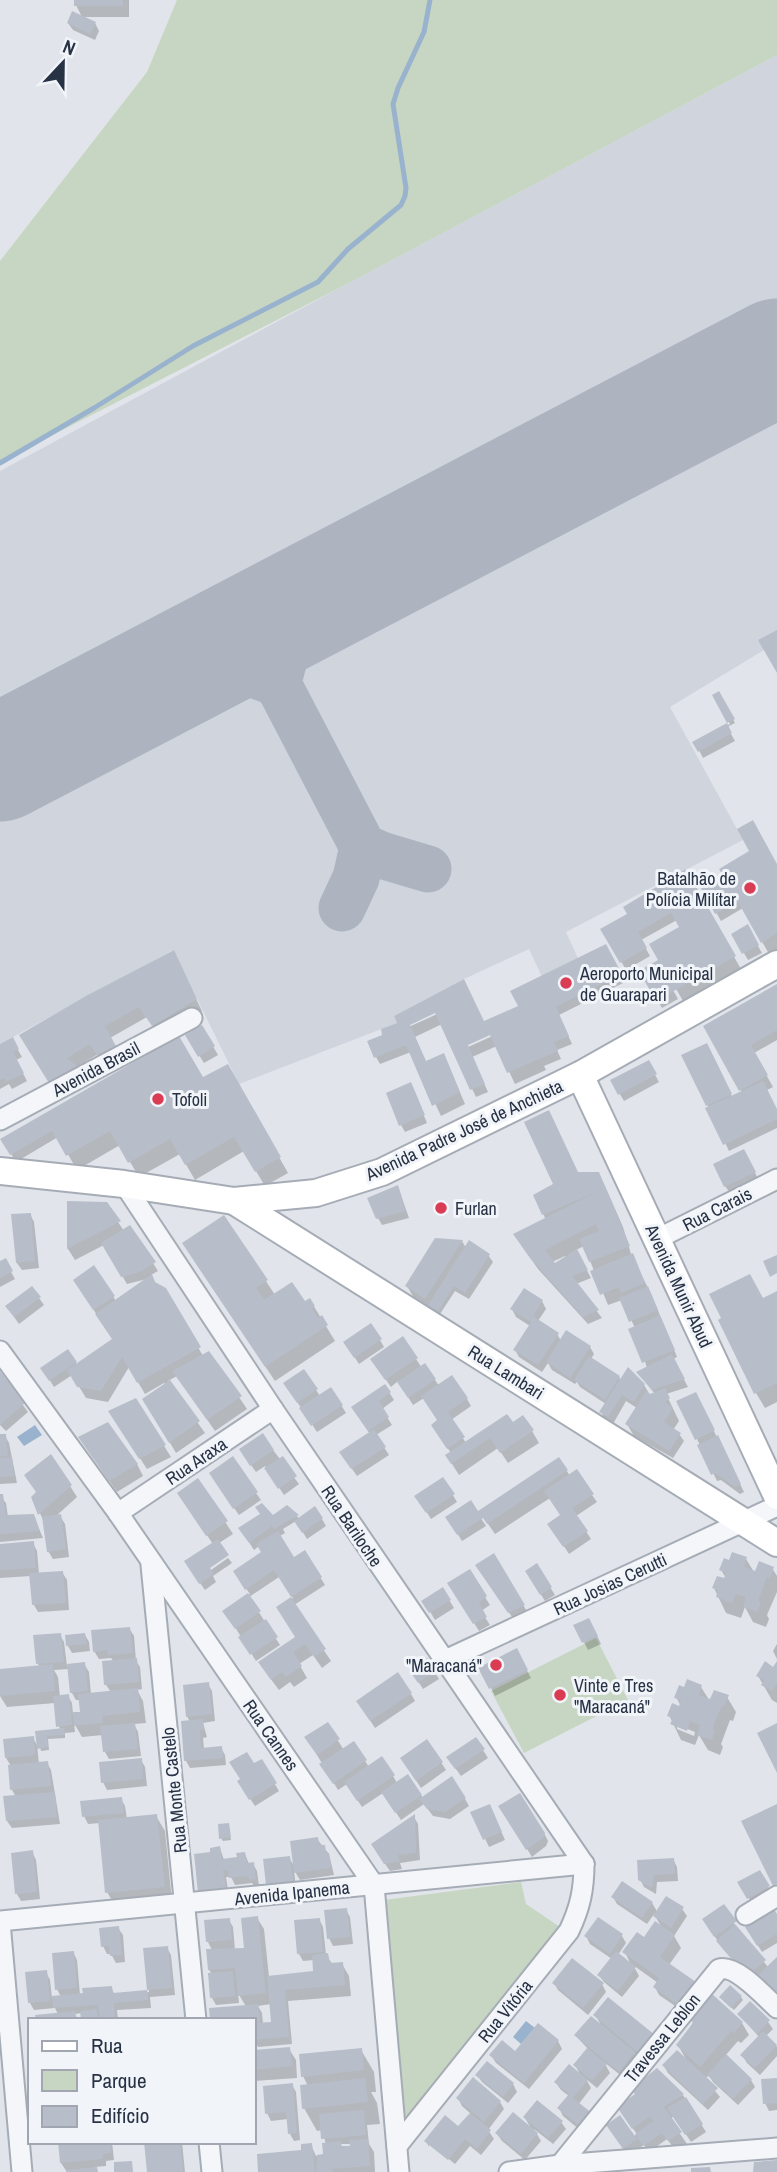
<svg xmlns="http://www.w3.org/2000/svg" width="777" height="2172" viewBox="0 0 777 2172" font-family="'Archivo Narrow',sans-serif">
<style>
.built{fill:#cfd4dd}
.green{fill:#c7d6c2}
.water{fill:#99b3ce}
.shadow{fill:#0003;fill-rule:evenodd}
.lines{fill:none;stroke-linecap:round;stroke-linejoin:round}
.stream{stroke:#99b3ce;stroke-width:5}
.taxiway{stroke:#adb4c0;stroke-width:47}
.runway{stroke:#adb4c0;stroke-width:117}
.building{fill:#b8bec9}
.street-casing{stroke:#a6acb6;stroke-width:23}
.secondary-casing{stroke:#a6acb6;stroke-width:30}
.street{stroke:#f4f6f9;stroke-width:19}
.secondary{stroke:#fff;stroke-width:26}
.poi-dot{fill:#da3c54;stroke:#f1f4f8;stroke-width:2.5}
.labels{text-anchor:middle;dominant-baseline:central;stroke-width:6;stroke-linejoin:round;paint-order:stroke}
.poi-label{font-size:18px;fill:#283245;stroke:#f1f4f8;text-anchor:start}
.street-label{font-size:18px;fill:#283245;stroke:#f1f4f8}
</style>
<rect width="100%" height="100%" fill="#e1e5eb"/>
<!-- built -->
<polygon class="built" points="777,55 777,630 764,650 670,707 743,840 566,932 592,989 556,1007 529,949 464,979 394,1016 397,1023 239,1084 173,950 0,1044 0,471 347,284"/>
<!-- green -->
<g class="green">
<polygon points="177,0 777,0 777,55 347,284 0,462 0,261 147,72"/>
<polygon points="596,1638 628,1700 524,1753 491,1691"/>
<polygon points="521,1882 526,1904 560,1927 406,2121 384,1900"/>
</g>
<!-- water -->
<g class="water">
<polygon points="35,1425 42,1435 24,1446 17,1437"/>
<polygon points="526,2021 535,2028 521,2044 513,2037"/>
</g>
<!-- shadow -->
<g class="shadow">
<polygon points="76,0 129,0 129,17 82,17 76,5"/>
<polygon points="68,23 95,23 99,31 95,40 73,30"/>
<polygon points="719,693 735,723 727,727 735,741 703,758 695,742 730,724 714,696"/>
<polygon points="777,867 777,949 769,954 743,908 721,921 703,889"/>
<polygon points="685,871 741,969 683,1001 651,945 682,928 677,920 641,940 650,956 626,970 603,929 630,914"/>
<polygon points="747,927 762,953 748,960 733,934"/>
<path d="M606,946L625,982L559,1015L572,1044L557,1050L561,1059L544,1066L546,1070L515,1084L497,1046L472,1057L488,1092L476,1097L455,1053L499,1033L442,1024L415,1037L426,1062L449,1067L465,1104L441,1116L411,1052L380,1064L376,1057L384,1036L463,981L484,1023L519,1007ZM442,1008L444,1011L404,1029L410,1023Z"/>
<polygon points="657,962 678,999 662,1008 641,971"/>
<polygon points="179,964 202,1011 160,1036 147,1017 110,1038 98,1054 75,1068 82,1079 57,1094 28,1047"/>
<polygon points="777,986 777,1023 760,1000 777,1030 777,1040 754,1053 773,1087 767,1090 777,1111 777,1128 729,1151 684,1055 713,1056 732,1097 742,1092 705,1027"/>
<polygon points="202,1027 218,1055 204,1063 187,1036"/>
<polygon points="12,1040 22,1057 16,1060 27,1081 12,1089 9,1084 0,1089 0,1046"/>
<polygon points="648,1062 659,1082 624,1101 612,1081"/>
<polygon points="227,1066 288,1173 265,1186 244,1151 195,1180 180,1154 139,1177 120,1145 77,1170 58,1137 16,1162 2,1139 202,1079"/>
<polygon points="414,1092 427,1123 405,1132 401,1125"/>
<polygon points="748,1158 758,1179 730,1193 725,1186"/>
<path d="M578,1174H598L605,1186L623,1227L631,1254L652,1296L677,1357L673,1359L688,1387L666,1394L679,1421L673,1430L679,1434L684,1441L673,1458L634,1436L627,1424L637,1408L626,1401L613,1424L605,1419L601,1412L606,1404L580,1387L577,1382L575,1384L552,1370L548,1363L542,1372L519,1357L515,1350L530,1326L516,1317L512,1309L542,1301L546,1309L538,1321L557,1334L561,1341L590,1347L594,1354L591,1359L619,1377L621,1381L644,1385L650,1395L655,1394L643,1379L647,1368L635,1328L622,1300L608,1305L584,1246L576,1250L591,1278L576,1284L602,1318L588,1324L538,1269L522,1246L546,1220L535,1196ZM565,1256L566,1258L555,1265L552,1262Z"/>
<polygon points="398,1187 409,1218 382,1225 378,1218"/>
<polygon points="69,1203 106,1204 124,1231 130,1227 158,1271 151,1275 156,1285 165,1289 203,1356 209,1353 247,1409 215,1431 177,1376 168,1381 205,1433 176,1453 145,1400 166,1385 164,1383 145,1394 129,1367 108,1402 86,1398 72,1375 54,1387 47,1376 68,1351 77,1365 113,1340 79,1287 94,1268 116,1301 147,1279 127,1284 104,1245 75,1260 68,1249"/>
<polygon points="30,1214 34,1222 39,1268 22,1270 17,1263"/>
<polygon points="224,1217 275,1295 305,1304 310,1300 335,1341 275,1381 193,1259"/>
<polygon points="462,1241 466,1248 488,1255 493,1262 469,1299 455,1291 440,1314 414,1298 407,1286"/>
<polygon points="5,1261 15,1279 0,1287 0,1263"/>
<polygon points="777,1293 777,1402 765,1408 756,1393 762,1300"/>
<polygon points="39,1298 44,1305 19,1324 12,1314"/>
<polygon points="380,1340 384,1347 359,1364 350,1350"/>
<polygon points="416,1359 422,1368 425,1365 439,1386 467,1399 471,1406 451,1420 466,1443 512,1425 532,1431 539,1443 508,1463 498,1448 459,1475 447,1456 451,1453 437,1432 439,1421 424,1398 413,1405 398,1381 391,1387 377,1367"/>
<polygon points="304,1372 320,1396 341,1405 346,1413 317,1432 290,1391"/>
<polygon points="0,1374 28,1412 6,1431 0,1425"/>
<polygon points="385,1386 394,1400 382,1409 392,1425 376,1435 389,1455 357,1476 346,1460 370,1434 357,1415"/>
<polygon points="135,1400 171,1457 147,1469 117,1423"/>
<polygon points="699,1401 744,1492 740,1494 721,1480 717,1481 697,1439"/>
<polygon points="0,1436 5,1436 9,1443 17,1483 0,1484"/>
<polygon points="87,1449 137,1464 143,1476 117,1492"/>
<polygon points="273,1450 299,1484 284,1495 265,1466 256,1472 245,1457"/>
<polygon points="559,1459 570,1476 592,1495 597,1502 576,1516 591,1539 569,1554 554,1531 562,1516 550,1498 495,1534 486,1521"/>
<polygon points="443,1479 457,1502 431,1519 421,1503"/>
<polygon points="198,1480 233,1534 219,1543 202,1572 204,1575 228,1558 232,1563 213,1576 216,1582 205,1590 190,1569 213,1544 186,1505"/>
<polygon points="215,1481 256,1493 261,1500 239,1515"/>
<polygon points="70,1486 77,1497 55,1517 60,1516 65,1524 69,1557 53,1559 48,1551 44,1522 33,1498"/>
<polygon points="0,1496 6,1503 8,1517 33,1515 43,1538 0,1542"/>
<polygon points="471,1503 486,1526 462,1541 448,1518"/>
<polygon points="287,1508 300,1519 322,1519 326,1526 307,1539 296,1521 283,1529 285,1533 280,1536 294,1560 305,1553 325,1585 294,1605 331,1661 322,1668 313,1655 299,1664 307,1678 294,1687 290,1682 279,1690 267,1674 297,1638 278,1607 293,1598 279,1577 249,1597 280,1645 256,1661 225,1611 250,1594 239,1579 263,1553 259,1546 254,1550 245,1536"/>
<polygon points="33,1543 37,1551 39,1574 62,1572 67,1580 69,1610 38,1612 34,1605 31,1576 0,1578 0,1546"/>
<polygon points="493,1556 528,1613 514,1620 482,1572"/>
<polygon points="746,1559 754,1572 772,1568 777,1576 777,1592 767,1615 769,1619 766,1627 753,1622 745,1607 741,1618 726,1613 714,1588 728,1581 721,1570 730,1562"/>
<polygon points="537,1566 555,1595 545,1601 527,1572"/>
<polygon points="469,1572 490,1605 481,1611 490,1625 479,1631 450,1584"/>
<polygon points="443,1590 454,1608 435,1620 424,1601"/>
<polygon points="576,1626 593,1627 601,1644 588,1650"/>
<path d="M129,1628L134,1636L136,1661L140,1667L142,1689L137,1690L143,1701L146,1723L134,1724L138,1732L141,1756L109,1759L105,1752L103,1735L82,1737L74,1723L75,1732L65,1733V1738L48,1739L49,1750L41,1751L37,1732L60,1730L55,1703L7,1707L0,1696V1670L40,1667L38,1664L60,1635L64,1642L67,1666L84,1664L89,1672L91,1694L111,1692L106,1685L114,1662L111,1658L99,1659L94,1651ZM69,1669L72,1693L76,1700H80L81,1713L73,1714L72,1703L68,1696L60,1697L58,1677L54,1670Z"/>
<polygon points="85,1635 89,1642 90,1651 72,1653 68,1646 67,1636"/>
<polygon points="777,1644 777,1659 773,1651"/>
<polygon points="516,1650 531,1678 495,1696 481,1668"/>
<polygon points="427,1660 439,1679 423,1689 416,1678"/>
<polygon points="777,1664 777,1703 772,1700 758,1676 774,1669"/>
<polygon points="208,1684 212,1691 215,1721 203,1723 207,1737 203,1738 204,1749 221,1748 225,1755 226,1765 190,1768 186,1761 190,1722 187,1716"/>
<path d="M701,1687L711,1703L727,1697L736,1712L733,1721L730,1720L721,1744L723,1747L720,1755L708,1750L699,1735L695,1745L681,1740L669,1715L683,1710L676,1697ZM677,1725L695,1732L694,1736L677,1729Z"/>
<polygon points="411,1694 415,1701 375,1728 362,1708"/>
<polygon points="327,1724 344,1750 353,1743 369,1767 393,1776 397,1783 407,1776 423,1798 465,1799 469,1806 450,1819 433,1816 424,1804 401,1820 383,1793 362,1807 347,1784 338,1790 311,1745"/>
<polygon points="33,1738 37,1745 39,1764 47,1763 51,1770 60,1824 12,1828 7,1821 16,1797 12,1790 11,1766 6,1758"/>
<polygon points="476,1739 488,1758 461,1776 453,1765"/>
<polygon points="427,1741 446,1770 421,1788 406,1765"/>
<polygon points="141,1760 145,1767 147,1786 107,1790 103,1782"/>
<polygon points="261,1761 279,1791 255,1806 239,1782 253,1766"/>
<polygon points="121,1799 125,1806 127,1819 156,1816 165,1831 172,1902 116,1907 107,1892 100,1823 88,1824 84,1816"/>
<polygon points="501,1807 544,1833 548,1841 546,1846 532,1857"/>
<polygon points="473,1813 493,1813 505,1840 489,1847"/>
<polygon points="414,1817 418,1824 420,1860 400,1863 402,1869 390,1871 377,1852"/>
<polygon points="228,1825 231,1840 223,1841 221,1838"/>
<polygon points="317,1839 329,1854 334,1875 300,1880 294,1870 296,1889 272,1892 268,1884 289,1858 295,1867"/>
<polygon points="220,1848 224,1860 239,1858 245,1854 249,1864 253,1864 257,1871 259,1886 255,1887 252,1883 235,1885 231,1877 226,1877 229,1897 212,1854"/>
<polygon points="32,1852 36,1860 40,1899 21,1901 17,1894"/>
<polygon points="673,1859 677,1867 678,1881 657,1882 656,1894 644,1887 640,1879"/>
<polygon points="760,1872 772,1894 753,1905 740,1883"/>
<polygon points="613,1897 652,1903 658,1913 682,1909 687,1916 674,1936 681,1948 669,1965 684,2012 659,1995 655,1987 658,1983 633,1965 639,1976 622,1997 604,1982 599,1975 612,1959 590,1944 586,1936 622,1936 626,1943 618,1955 632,1967 625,1952 662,1928 654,1914 647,1924 617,1904"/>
<polygon points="724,1906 738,1930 768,1967 777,1959 777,2003 764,1990 757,1978 752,1982 723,1949 704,1920"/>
<polygon points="346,1910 350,1917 353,1944 333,1946 329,1938"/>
<polygon points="777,1917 777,1943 762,1952 747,1928"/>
<path d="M257,1918L264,1929L269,1977L315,1972L314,1960L303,1961L299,1954L319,1919L323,1927L326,1955L333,1965L342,1964L349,1976L351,1996L288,2001L292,2044L258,2047L254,2040V2020L238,1993L239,2003L216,2005L212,1998V1974L209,1970L212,1950L208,1942L229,1920L233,1927L235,1950L246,1949ZM271,2004L273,2024H263L262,2013L258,2006Z"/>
<polygon points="118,1928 123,1935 125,1962 116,1963 111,1954 107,1954 103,1946"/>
<polygon points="167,1948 171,1955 175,1995 150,1997 151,2008 117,2010 118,2020 83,2020 82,2013 75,2014 78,2020 38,2020 58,2014 55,2008 34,2010 30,2003 46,1972 50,1980 52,1998 61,1997 57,1989 73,1952 77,1960 80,1995 111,1988 115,1995 149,1992 145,1950"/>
<polygon points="554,1983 602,1984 606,1992 588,2015 558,1990"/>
<polygon points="711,1996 742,2023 749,2035 741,2043 738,2041 725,2056 751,2080 755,2087 738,2105 713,2082 709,2075 705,2079 720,2097 708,2110 668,2073 664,2066 687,2061 678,2045"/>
<polygon points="741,1997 743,2000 734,2010 723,2000"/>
<polygon points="609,2000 647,2064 634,2053 638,2061 624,2078 604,2062 610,2073 597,2088 586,2079 591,2088 578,2105 586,2135 563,2116 559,2108 569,2096 561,2090 556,2083 581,2076 575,2065 588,2049 576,2036 602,2027 596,2016"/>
<polygon points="739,2014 768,2022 773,2029 766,2036 777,2047 777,2056 760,2075 747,2063 742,2055 759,2037"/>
<polygon points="558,2041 562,2049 529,2089 496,2063 491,2055 516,2054"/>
<polygon points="289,2049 296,2060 297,2078 254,2081 254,2094 254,2051"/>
<path d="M361,2050L374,2072L376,2092H371L377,2103L380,2124L367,2125L369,2144L374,2152L375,2172H260L303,2152L311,2145L316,2156H325L326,2144L322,2130L317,2131L304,2108L308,2086L303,2076ZM341,2144H351L352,2147L343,2148Z"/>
<polygon points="477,2075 513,2084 517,2092 508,2103 482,2082"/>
<polygon points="777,2080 777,2110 769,2111 765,2103"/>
<polygon points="292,2085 296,2092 300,2140 294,2141 290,2134 288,2119 271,2121 267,2113"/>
<polygon points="683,2095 706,2132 691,2142 674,2116 670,2119 687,2144 676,2151 667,2139 649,2152 644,2145 628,2155 613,2132 633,2137 637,2134 623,2115"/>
<polygon points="458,2098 500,2102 504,2109 488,2130 494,2139 481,2155 470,2146 455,2164 429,2143 429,2147 426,2141 459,2129 471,2114 462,2106"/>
<polygon points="525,2118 561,2122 566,2129 553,2144 534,2129 541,2141 525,2160 502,2141 497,2134 532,2130"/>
<polygon points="59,2142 112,2142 114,2160 106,2161 106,2166 95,2167 98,2172 63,2172 67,2172 61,2163"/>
<polygon points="146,2142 182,2142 185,2172 149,2172"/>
</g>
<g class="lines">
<!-- stream -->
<polyline class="stream" points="0,463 94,408 193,346 318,282 348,249 401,205 405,196 406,188 393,104 398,88 424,32 430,0"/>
<!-- taxiway -->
<g class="taxiway">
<path d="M339,586C300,618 288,635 278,684L363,847L381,855L428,869"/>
<path d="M163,678C210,664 233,664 278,684"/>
<polyline points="342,908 356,878 363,847"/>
</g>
<!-- runway -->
<polyline class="runway" points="0,763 777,357"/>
</g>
<!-- building -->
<g class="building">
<rect x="74" y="0" width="49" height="6"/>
<polygon points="72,11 96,22 90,34 67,23"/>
<polygon points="777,630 777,673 758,640"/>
<polygon points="719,691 735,719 727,723 732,733 698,752 692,742 727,723 712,695"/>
<polygon points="753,820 777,864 777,933 761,943 738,902 715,914 701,888 723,876 719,869 749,851 737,829"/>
<polygon points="686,869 736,956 656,1001 639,971 658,960 649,944 679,927 671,913 638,932 647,948 620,963 600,929 627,914 623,907"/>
<polygon points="748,924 759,945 742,954 731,934"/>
<polygon points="606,944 622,974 556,1007 569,1036 554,1042 558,1051 507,1073 490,1035 468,1045 485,1084 470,1090 435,1013 410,1025 426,1061 444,1053 460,1092 432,1106 406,1045 374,1058 367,1041 382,1035 381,1029 397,1023 394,1016 464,979 484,1021 518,1006 510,991"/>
<polygon points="174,950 197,999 152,1026 139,1007 105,1026 117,1048 99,1059 90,1044 67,1058 77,1066 49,1083 19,1035 86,996"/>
<polygon points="777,984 777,1030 751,1045 768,1075 739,1091 703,1026"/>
<polygon points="202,1025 215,1046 198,1057 185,1035"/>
<polygon points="179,1036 203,1077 228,1064 281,1157 255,1172 234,1137 185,1165 170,1139 128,1163 110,1131 66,1156 52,1131 10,1155 0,1139"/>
<polygon points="13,1037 19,1049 13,1052 24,1073 6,1082 4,1078 0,1080 0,1044"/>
<polygon points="707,1043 732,1094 706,1106 681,1055"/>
<polygon points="649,1060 657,1074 618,1095 610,1080"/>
<polygon points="763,1081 777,1109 777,1119 723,1145 705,1108"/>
<polygon points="411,1082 425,1115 399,1126 386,1093"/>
<polygon points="549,1110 578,1172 599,1172 630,1246 589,1262 579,1239 599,1231 596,1224 545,1250 555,1263 577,1249 588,1270 572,1276 599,1310 583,1317 530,1258 513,1234 597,1192 542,1215 533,1195 553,1184 524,1122"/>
<polygon points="744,1149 756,1172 724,1187 713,1164"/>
<polygon points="398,1185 406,1211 376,1219 367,1198"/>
<polygon points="67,1201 107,1202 121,1221 67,1249"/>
<polygon points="31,1213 35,1261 16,1263 11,1214"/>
<polygon points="224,1215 268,1280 256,1288 264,1300 292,1282 305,1301 310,1298 315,1306 312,1308 318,1318 322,1315 328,1325 265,1367 182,1243"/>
<polygon points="130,1225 156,1262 140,1272 121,1277 101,1243"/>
<polygon points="435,1238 463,1240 425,1299 405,1286"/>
<polygon points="469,1240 490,1254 465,1293 454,1286 438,1312 428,1305"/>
<polygon points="633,1253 645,1283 621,1293 619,1287 600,1295 590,1271"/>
<polygon points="777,1255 777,1273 770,1277 763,1261"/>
<polygon points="6,1258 13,1271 0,1278 0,1261"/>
<polygon points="94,1265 115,1296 93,1310 73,1280"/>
<polygon points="152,1274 155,1282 166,1288 201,1347 137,1383 122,1357 101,1391 77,1387 67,1370 112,1339 95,1314"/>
<polygon points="750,1274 763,1298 777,1291 777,1383 754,1394 718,1320 721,1318 709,1294"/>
<polygon points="32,1286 41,1297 14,1317 5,1306"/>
<polygon points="648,1286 658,1310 629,1322 619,1298"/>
<polygon points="524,1288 543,1300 533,1316 559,1333 538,1365 513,1350 531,1322 510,1309"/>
<polygon points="660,1315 675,1350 642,1363 628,1329"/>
<polygon points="371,1323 382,1339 354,1358 343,1342"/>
<polygon points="566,1330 591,1346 570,1378 546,1362"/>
<polygon points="403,1336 418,1358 385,1380 370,1359"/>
<polygon points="68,1349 77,1362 49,1381 40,1368"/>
<polygon points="209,1351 242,1396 207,1420 172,1371"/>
<polygon points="672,1354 685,1379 652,1390 636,1372"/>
<polygon points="589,1356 620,1376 605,1400 574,1380"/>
<polygon points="425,1363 436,1379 408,1398 397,1382"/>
<polygon points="628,1367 645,1384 634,1402 622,1395 608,1417 599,1412"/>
<polygon points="304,1369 318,1389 297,1403 283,1383"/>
<polygon points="0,1371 25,1403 0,1425"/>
<polygon points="452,1375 468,1398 448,1412 465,1437 447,1449 431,1425 437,1420 421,1396"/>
<polygon points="170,1380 200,1421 169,1443 142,1399"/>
<polygon points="385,1384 391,1392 379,1401 389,1417 368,1431 351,1407"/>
<polygon points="331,1387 343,1405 311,1426 299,1408"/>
<polygon points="665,1388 670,1398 665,1402 673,1408 664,1422 681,1433 669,1451 625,1424 646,1391 650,1394"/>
<polygon points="696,1392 715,1430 695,1440 676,1401"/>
<polygon points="136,1398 166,1445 139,1459 108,1411"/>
<polygon points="507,1414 513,1422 523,1415 534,1430 500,1453 490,1438 451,1464 445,1455"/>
<polygon points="108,1422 138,1464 109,1481 78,1437"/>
<polygon points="374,1429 386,1447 351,1469 339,1452"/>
<polygon points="263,1433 274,1450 250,1466 239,1449"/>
<polygon points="0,1434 6,1434 8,1456 0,1456"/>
<polygon points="718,1435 741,1484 735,1487 715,1473 711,1475 697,1445"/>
<polygon points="51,1454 72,1485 38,1515 31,1497 36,1492 24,1475"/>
<polygon points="233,1456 258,1492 233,1509 209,1473"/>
<polygon points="283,1456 297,1476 278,1489 264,1468"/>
<polygon points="12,1457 14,1476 0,1477 0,1458"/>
<polygon points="559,1457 568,1470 487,1524 483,1518 457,1535 445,1517 471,1500 478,1511"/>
<polygon points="577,1469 594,1494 572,1508 588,1531 563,1547 547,1524 560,1515 544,1491"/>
<polygon points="443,1477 455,1494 426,1513 414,1496"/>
<polygon points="198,1478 228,1521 206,1536 177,1493"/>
<polygon points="0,1494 3,1494 6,1515 34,1514 40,1531 0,1534"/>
<polygon points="262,1503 273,1515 287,1505 299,1515 274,1529 272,1526 249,1543 238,1528 260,1514 255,1507"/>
<polygon points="315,1506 323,1518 302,1533 294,1521"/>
<polygon points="61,1514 66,1549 47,1552 42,1517"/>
<polygon points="278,1531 294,1557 305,1550 322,1577 291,1597 274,1570 245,1590 233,1571 261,1552 256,1544"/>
<polygon points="218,1539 229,1555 210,1568 214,1574 199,1584 184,1561"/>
<polygon points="34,1541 36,1568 0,1570 0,1544"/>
<polygon points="732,1552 747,1557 744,1567 755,1571 759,1561 774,1567 770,1578 767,1577 758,1601 761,1602 757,1612 743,1607 746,1597 736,1594 732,1603 716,1597 718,1590 712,1588 717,1576 724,1578 726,1573 719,1570 724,1558 729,1560"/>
<polygon points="494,1553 525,1605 508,1613 475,1565"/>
<polygon points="537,1563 552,1587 540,1595 525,1571"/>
<polygon points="470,1569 487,1596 479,1603 487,1617 473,1624 447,1583"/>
<polygon points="63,1571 66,1603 32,1605 29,1573"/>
<polygon points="443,1587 451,1600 429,1613 421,1601"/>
<polygon points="248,1593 261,1611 235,1629 222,1611"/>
<polygon points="291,1597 326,1649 314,1657 305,1644 293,1652 302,1666 286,1677 282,1672 271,1680 258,1662 295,1637 276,1607"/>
<polygon points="589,1618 598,1636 582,1643 573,1625"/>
<polygon points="266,1619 278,1637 250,1655 238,1637"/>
<polygon points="130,1627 133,1653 108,1655 107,1650 93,1652 91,1630"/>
<polygon points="61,1633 64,1662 36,1664 33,1635"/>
<polygon points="85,1633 87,1644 66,1646 65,1635"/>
<polygon points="517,1648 528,1670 489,1689 478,1668"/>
<polygon points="137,1658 139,1682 104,1685 102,1661"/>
<polygon points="427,1658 436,1670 418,1683 409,1670"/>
<polygon points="765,1661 773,1667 777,1661 777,1684 772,1691 761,1685 764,1680 756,1676"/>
<polygon points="85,1662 88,1691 70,1693 67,1664"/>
<polygon points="53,1664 55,1691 0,1696 0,1669"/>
<polygon points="398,1672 412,1693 370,1721 356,1701"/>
<polygon points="687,1679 702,1685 699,1695 710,1699 714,1690 729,1695 724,1706 722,1705 712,1729 715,1730 712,1740 697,1735 700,1725 690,1721 687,1731 670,1724 673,1718 667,1716 672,1703 679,1706 681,1700 674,1698 679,1685 684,1687"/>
<polygon points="209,1682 212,1714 186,1717 183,1685"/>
<polygon points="138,1688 140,1712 102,1716 103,1723 74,1726 73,1712 80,1712 78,1694"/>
<polygon points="69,1694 72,1725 56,1727 53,1696"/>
<polygon points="203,1719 204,1730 200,1730 201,1748 222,1746 223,1758 184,1761 181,1721"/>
<polygon points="328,1722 340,1739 317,1755 304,1737"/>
<polygon points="135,1723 138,1749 103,1752 100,1726"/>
<polygon points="777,1723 777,1773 757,1733"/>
<polygon points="64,1728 65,1735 47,1736 48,1747 37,1749 35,1731"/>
<polygon points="34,1736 35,1755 5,1758 3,1739"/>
<polygon points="476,1737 485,1749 455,1769 446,1757"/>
<polygon points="427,1739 443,1762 416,1781 400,1758"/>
<polygon points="354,1741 367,1760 333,1784 319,1764"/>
<polygon points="247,1752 254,1763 262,1759 277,1783 249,1800 237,1781 240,1779 229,1762"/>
<polygon points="382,1756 395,1775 357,1801 344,1782"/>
<polygon points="142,1758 143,1779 101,1783 99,1762"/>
<polygon points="48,1761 51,1786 10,1790 8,1765"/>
<polygon points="408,1774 422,1795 395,1813 381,1792"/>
<polygon points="452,1776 466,1798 445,1812 427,1809 419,1799"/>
<polygon points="55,1792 57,1817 6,1821 3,1796"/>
<polygon points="520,1793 545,1833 543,1838 526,1850 498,1806"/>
<polygon points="122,1797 124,1813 82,1817 80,1801"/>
<polygon points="490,1804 502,1832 483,1840 470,1812"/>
<polygon points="777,1804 777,1884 773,1886 741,1821"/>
<polygon points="157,1814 165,1887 105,1893 98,1820"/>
<polygon points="415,1814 416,1853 398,1855 400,1861 384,1864 371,1844"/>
<polygon points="229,1823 231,1837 219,1839 218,1824"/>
<polygon points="318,1837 319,1845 325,1845 326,1853 329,1853 331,1868 294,1873 290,1841"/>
<polygon points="220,1846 222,1859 237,1857 236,1853 245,1852 247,1863 254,1862 256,1879 249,1880 248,1876 229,1878 228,1870 223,1870 226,1890 198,1893 194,1854 210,1852 210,1848"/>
<polygon points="33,1850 37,1892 15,1894 11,1853"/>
<polygon points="290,1856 293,1882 266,1885 263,1859"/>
<polygon points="674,1858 675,1874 654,1875 652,1888 638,1880 637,1860"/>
<polygon points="760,1870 770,1886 747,1899 737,1882"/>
<polygon points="622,1881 653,1902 642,1918 611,1897"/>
<polygon points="666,1896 684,1907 671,1928 653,1916"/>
<polygon points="724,1904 737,1921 714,1937 702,1919"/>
<polygon points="347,1908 350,1937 327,1939 324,1910"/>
<polygon points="774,1909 777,1914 777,1934 757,1946 745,1927"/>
<polygon points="258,1916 266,1993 238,1996 235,1968 208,1970 206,1949 244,1948 241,1918"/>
<polygon points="598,1917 623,1934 610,1954 584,1936"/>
<polygon points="230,1918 232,1940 206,1942 204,1920"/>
<polygon points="320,1918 323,1952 297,1954 294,1920"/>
<polygon points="655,1921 675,1935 660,1957 696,1982 680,2006 653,1987 659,1978 622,1952 637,1932 644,1937"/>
<polygon points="735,1924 766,1960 747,1976 716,1941"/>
<polygon points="119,1926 122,1955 110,1956 109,1946 101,1947 99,1928"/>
<polygon points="168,1946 172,1988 147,1990 143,1948"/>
<polygon points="74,1951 77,1988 55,1990 52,1953"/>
<polygon points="616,1951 636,1967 618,1991 597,1975"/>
<polygon points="328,1953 330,1963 343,1962 345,1985 285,1990 289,2037 254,2040 254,2023 271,2022 267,1976 313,1971 312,1955"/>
<polygon points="777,1957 777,1998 755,1978"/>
<polygon points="572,1958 604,1983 583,2008 552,1983"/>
<polygon points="47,1970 50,2001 28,2003 25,1972"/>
<polygon points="233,1971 235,1996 210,1998 208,1973"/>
<polygon points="730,1985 742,1996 731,2008 719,1997"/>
<polygon points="112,1986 113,1993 147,1990 148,2000 114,2003 115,2020 100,2020 98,2005 53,2008 52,1996 83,1993 82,1988"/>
<polygon points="711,1993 743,2022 734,2033 731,2031 700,2067 676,2045 693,2023 689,2018"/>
<polygon points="608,1997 655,2035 640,2054 593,2015"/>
<polygon points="750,2001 770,2020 757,2034 737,2014"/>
<polygon points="258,2004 260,2022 210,2020 209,2008"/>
<polygon points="97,2009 98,2020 81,2020 80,2011"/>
<polygon points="75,2011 76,2020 36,2020 35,2015"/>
<polygon points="591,2016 635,2052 619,2072 574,2035"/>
<polygon points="538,2023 559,2040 524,2083 489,2055 502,2040 515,2051"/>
<polygon points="763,2031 777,2045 755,2068 740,2055"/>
<polygon points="290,2047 292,2066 254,2070 254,2050"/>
<polygon points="362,2048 364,2070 301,2077 299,2054"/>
<polygon points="587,2048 607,2064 592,2081 573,2065"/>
<polygon points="677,2050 718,2088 703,2104 662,2065"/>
<polygon points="726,2054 752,2079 733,2099 707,2075"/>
<polygon points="487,2061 514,2083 503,2097 475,2075"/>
<polygon points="569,2064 588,2080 573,2098 593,2114 582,2128 557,2108 569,2094 554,2082"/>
<polygon points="657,2068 684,2094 664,2107 682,2132 668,2141 662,2133 643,2146 635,2134 653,2121 650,2116 632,2129 617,2107 635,2094 631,2089"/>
<polygon points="473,2077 501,2101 484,2122 456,2098"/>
<polygon points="365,2078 368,2102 302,2109 300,2085"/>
<polygon points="777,2078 777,2103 763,2104 761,2079"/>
<polygon points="293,2083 297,2133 288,2134 286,2112 265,2114 263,2086"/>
<polygon points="686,2097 703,2124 685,2135 667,2108"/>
<polygon points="537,2100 563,2121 548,2138 523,2117"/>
<polygon points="364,2110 366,2135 321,2139 319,2114"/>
<polygon points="513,2112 538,2133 521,2154 495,2133"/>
<polygon points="470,2113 491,2130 477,2149 465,2139 448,2160 424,2141 445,2115 458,2126"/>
<polygon points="620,2115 637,2139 623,2149 606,2125"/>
<polygon points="368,2139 370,2166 332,2169 333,2172 316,2172 317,2155 323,2154 322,2143 341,2141 341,2146 350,2146 349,2140"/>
<polygon points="58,2142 110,2142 111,2153 103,2154 103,2159 60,2163"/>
<polygon points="144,2142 180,2142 183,2172 147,2172"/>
<polygon points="312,2143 315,2172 258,2172 257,2154 301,2150 301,2144"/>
<polygon points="777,2160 777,2172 753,2172 754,2162"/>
<polygon points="132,2161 133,2172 114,2172 114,2162"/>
<polygon points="97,2167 98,2172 66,2172 66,2170"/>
<polygon points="710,2167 711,2172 691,2172 691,2168"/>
</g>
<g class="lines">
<!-- street casing -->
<g class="street-casing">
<g id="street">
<polyline points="0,1120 192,1018"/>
<polyline points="124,1184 273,1409 584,1864"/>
<polyline points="657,1239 777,1179"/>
<polyline points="0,1351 118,1513 374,1885 399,2172"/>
<polyline points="118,1513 273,1409"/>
<polyline points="151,1565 196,2020"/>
<polyline points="443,1661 777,1506"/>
<polyline points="746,1915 777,1896"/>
<polyline points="0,1921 584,1864"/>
<polyline points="0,1922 22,2172"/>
<polyline points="209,2142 212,2172"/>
<path d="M397,2146L569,1931C580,1908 584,1890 584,1864"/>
<path d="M560,2165L719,1969C736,1964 765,1997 777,2008"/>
<polyline points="509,2172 560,2165 777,2148"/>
</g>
</g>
<!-- secondary casing -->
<g class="secondary-casing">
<g id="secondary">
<polyline points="580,1075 777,1496"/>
<polyline points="0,1171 124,1184 234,1201 316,1193 382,1172 580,1075 777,964"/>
<polyline points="234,1201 777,1543"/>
</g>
</g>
<!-- street -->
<use href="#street" class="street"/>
<!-- secondary -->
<use href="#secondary" class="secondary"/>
</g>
<!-- markers -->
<g class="poi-dot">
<circle cx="750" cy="888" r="7"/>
<circle cx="566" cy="983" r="7"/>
<circle cx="158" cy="1099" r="7"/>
<circle cx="441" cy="1208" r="7"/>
<circle cx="496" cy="1665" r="7"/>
<circle cx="560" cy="1695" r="7"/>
</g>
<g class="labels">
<!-- poi labels -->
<g class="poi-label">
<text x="736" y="878" text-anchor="end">Batalhão de<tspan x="736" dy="21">Polícia Milítar</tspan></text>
<text x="580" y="973">Aeroporto Municipal<tspan x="580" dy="21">de Guarapari</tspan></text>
<text x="172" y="1099">Tofoli</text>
<text x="455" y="1208">Furlan</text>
<text x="482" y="1665" text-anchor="end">"Maracaná"</text>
<text x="574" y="1685">Vinte e Tres<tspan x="574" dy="21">"Maracaná"</tspan></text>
</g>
<!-- street labels -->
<g class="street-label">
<text transform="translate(96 1069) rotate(-28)">Avenida Brasil</text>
<text transform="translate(464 1130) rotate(-25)">Avenida Padre José de Anchieta</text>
<text transform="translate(717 1209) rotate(-27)">Rua Carais</text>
<text transform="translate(679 1286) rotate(65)">Avenida Munir Abud</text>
<text transform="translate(506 1372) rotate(32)">Rua Lambari</text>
<text transform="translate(196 1461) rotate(-34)">Rua Araxa</text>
<text transform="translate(352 1526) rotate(56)">Rua Bariloche</text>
<text transform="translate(610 1584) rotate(-25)">Rua Josias Cerutti</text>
<text transform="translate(271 1735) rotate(55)">Rua Cannes</text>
<text transform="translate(174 1790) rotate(-96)">Rua Monte Castelo</text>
<text transform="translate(292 1893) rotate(-6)">Avenida Ipanema</text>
<text transform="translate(505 2011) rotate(-51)">Rua Vitória</text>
<text transform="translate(662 2038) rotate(-51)">Travessa Leblon</text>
</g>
</g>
<!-- legend -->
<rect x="28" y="2018" width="228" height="126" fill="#f1f4f8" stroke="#a1a6b0" stroke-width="2"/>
<rect x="42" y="2041" width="35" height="10" fill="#ffffff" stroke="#a1a6b0" stroke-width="2"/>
<text x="91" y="2053" font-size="21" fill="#283245">Rua</text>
<rect x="42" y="2070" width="35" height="21" fill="#c7d6c2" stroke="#a1a6b0" stroke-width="2"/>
<text x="91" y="2088" font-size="21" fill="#283245">Parque</text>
<rect x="42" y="2106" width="35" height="21" fill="#b8bec9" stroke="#a1a6b0" stroke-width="2"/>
<text x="91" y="2123" font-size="21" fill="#283245">Edifício</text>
<!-- north arrow -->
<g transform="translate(63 63) rotate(22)" stroke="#f1f4f8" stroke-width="5" paint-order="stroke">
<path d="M0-5L12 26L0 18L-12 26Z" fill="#283245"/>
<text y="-10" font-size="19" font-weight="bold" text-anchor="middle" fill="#283245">N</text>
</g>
</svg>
